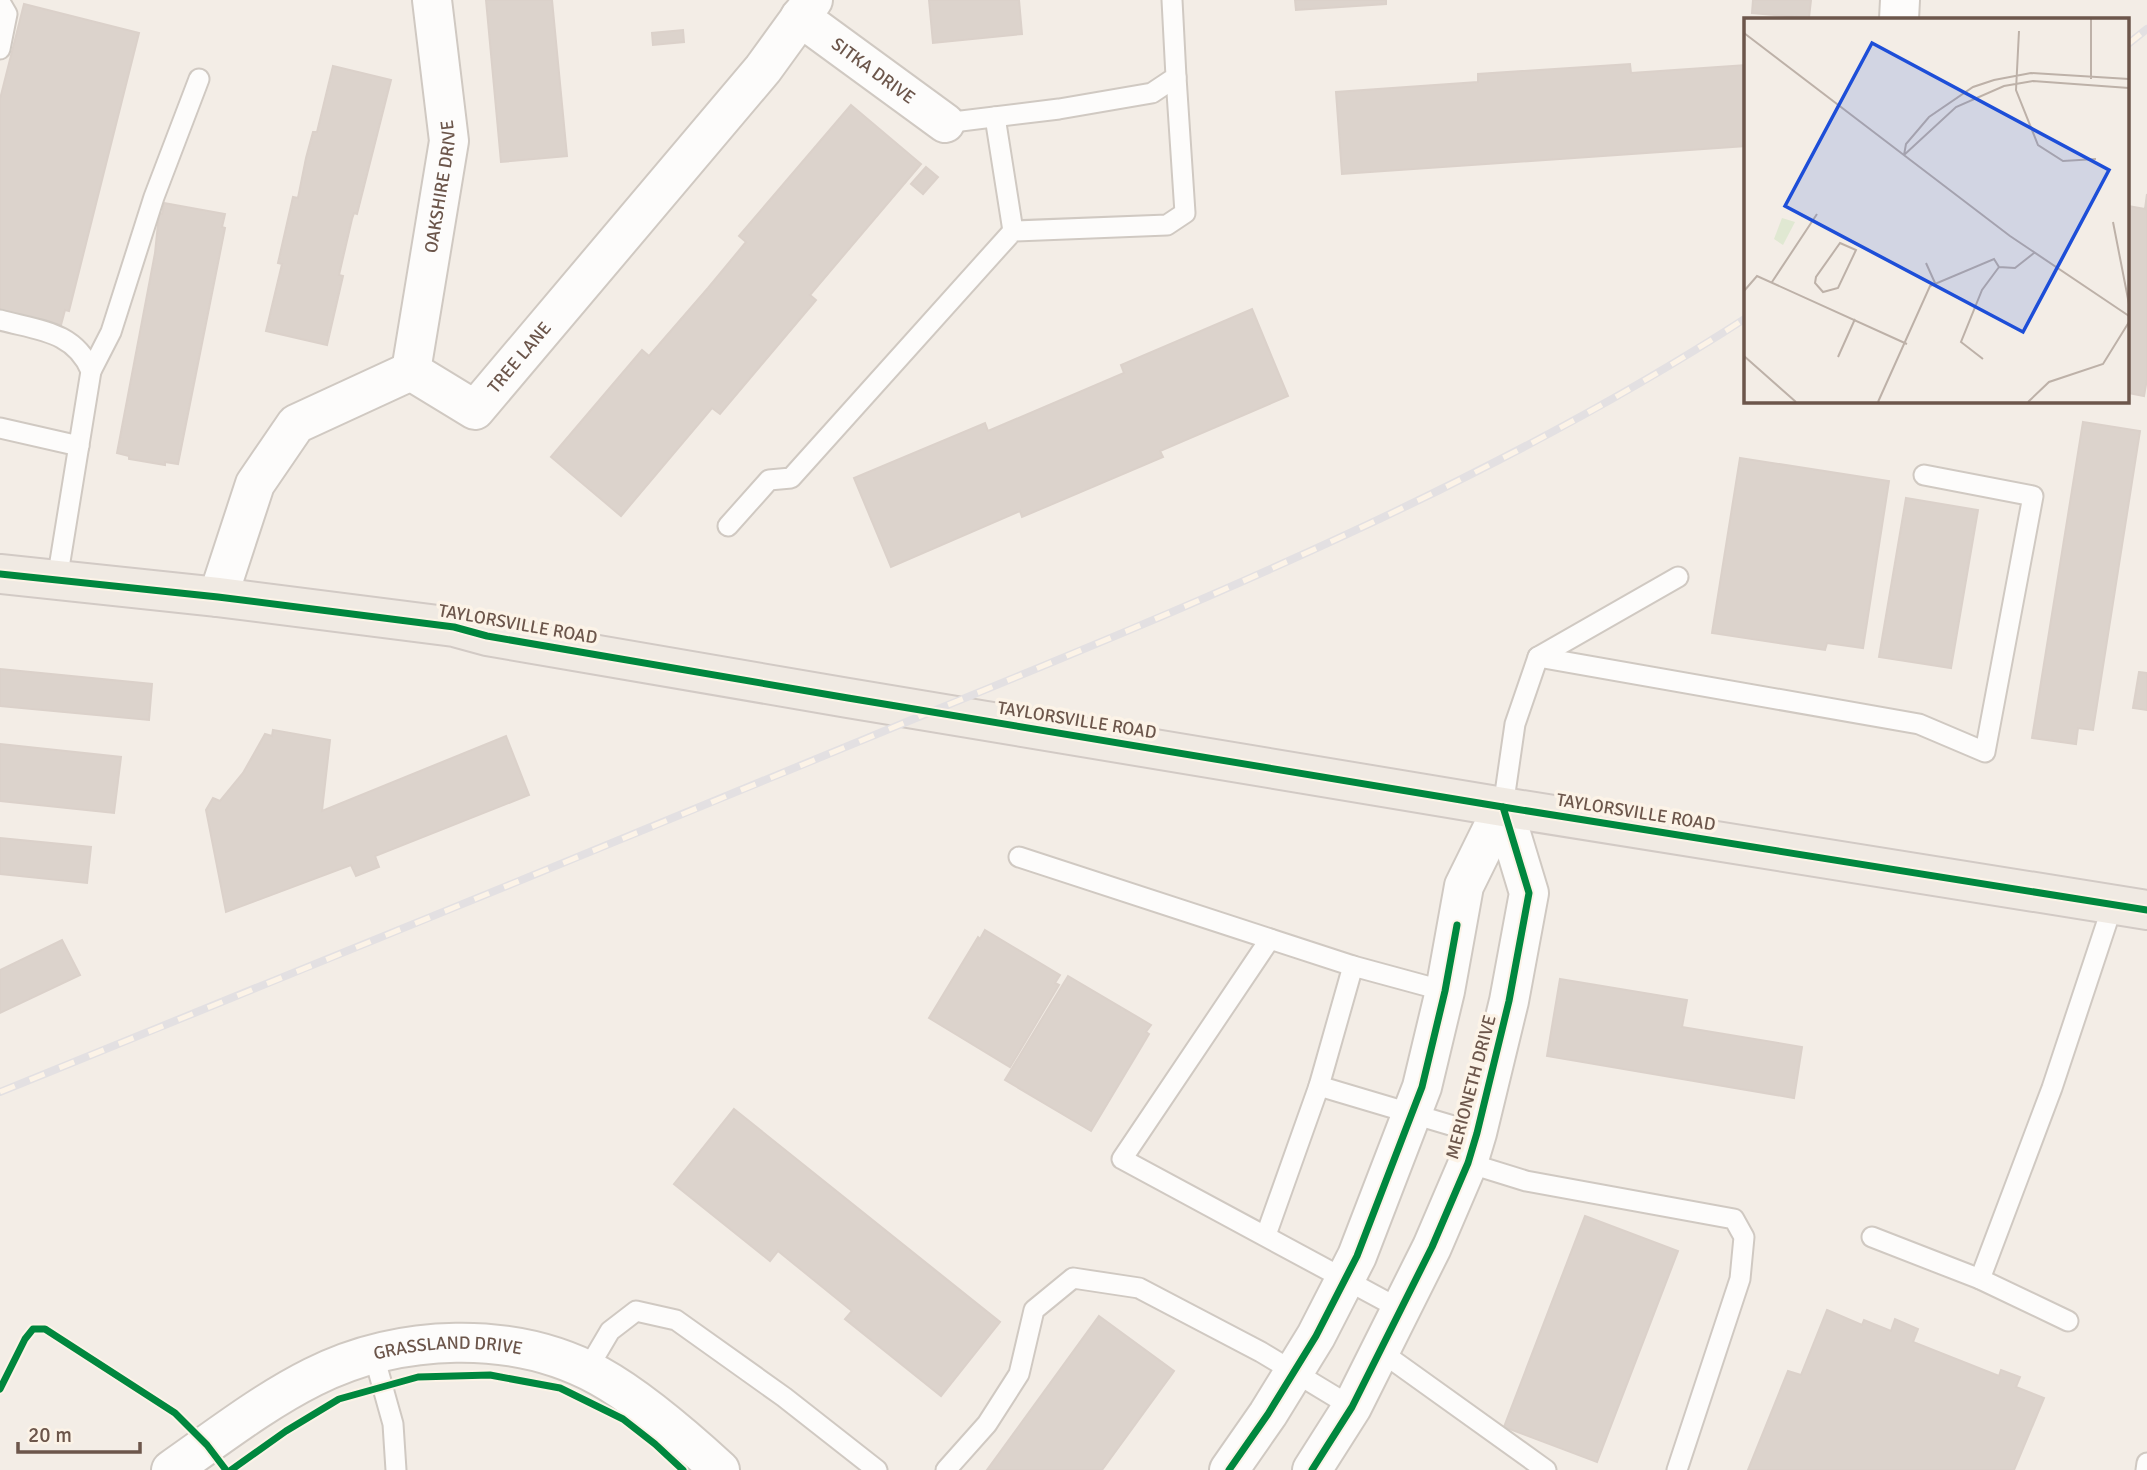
<svg xmlns="http://www.w3.org/2000/svg" width="2147" height="1470" viewBox="0 0 2147 1470" font-family="Signika,sans-serif">
<style>
.building{fill:#dcd3cc;stroke:#dbd1ca;stroke-width:2}
.lines{fill:none;stroke-linecap:round;stroke-linejoin:round}
.lane-casing{stroke:#d0c9c2;stroke-width:23}
.street-casing{stroke:#d0c9c2;stroke-width:42}
.primary-casing{stroke:#d2cac5;stroke-width:42}
.lane{stroke:#fdfcfb;stroke-width:19}
.street{stroke:#fdfcfb;stroke-width:38}
.primary{stroke:#f0eae3;stroke-width:38}
.rail-casing{stroke:#e3e0e2;stroke-width:8}
.rail{stroke:#fcf3e7;stroke-width:5;stroke-dasharray:16;stroke-linecap:butt}
.cycleway-casing{stroke:#fcf3e7;stroke-width:11}
.cycleway{stroke:#00873e;stroke-width:7}
.labels{text-anchor:middle;dominant-baseline:central;stroke-width:7;stroke-linejoin:round;paint-order:stroke}
.street-label{font-size:18px;fill:#6c564b;stroke:#fcf3e7}
.inset-road{fill:none;stroke:#bdb1a8;stroke-width:2}
.view{fill:#1d4ed8;fill-opacity:0.15;stroke:#1d4ed8;stroke-width:3.5}
.inset-edge{fill:none;stroke:#6c564b;stroke-width:3.5}
</style>
<rect width="100%" height="100%" fill="#f3ede6"/>
<!-- building -->
<g class="building">
<polygon points="486,0 552,0 567,156 501,162"/>
<polygon points="929,0 1019,0 1022,34 933,43"/>
<polygon points="1295,0 1386,0 1386,4 1296,10"/>
<polygon points="1753,0 1811,0 1809,18 1752,13"/>
<polygon points="24,4 139,33 69,311 65,310 61,325 0,310 0,99"/>
<polygon points="683,30 684,42 653,45 652,33"/>
<polygon points="1630,64 1631,73 1746,65 1746,146 1342,174 1336,92 1478,82 1478,74"/>
<polygon points="333,66 391,80 357,214 354,213 352,219 339,275 343,276 327,345 266,331 282,264 278,263 293,197 298,198 306,158 313,132 317,132"/>
<polygon points="851,105 921,164 810,295 816,300 762,364 720,414 712,408 621,516 551,457 642,350 649,356 708,288 746,242 739,236"/>
<polygon points="926,167 938,177 923,194 911,184"/>
<polygon points="2147,194 2147,379 2144,396 2128,393 2128,206 2145,209"/>
<polygon points="164,203 225,214 222,227 225,228 178,464 165,462 165,465 129,459 129,456 117,453 155,253 159,214 162,214"/>
<polygon points="1252,309 1288,396 1160,451 1163,457 1022,517 1020,511 891,567 854,478 985,423 988,431 1124,373 1121,365"/>
<polygon points="2083,422 2140,431 2093,730 2078,728 2076,744 2032,738"/>
<polygon points="1740,458 1889,481 1863,648 1827,643 1825,650 1712,633"/>
<polygon points="1906,498 1978,510 1951,668 1879,657"/>
<polygon points="0,669 152,684 149,720 0,706"/>
<polygon points="2139,672 2147,673 2147,710 2133,708"/>
<polygon points="273,730 330,740 322,811 506,736 529,795 375,856 379,867 356,876 351,865 226,912 206,810 213,798 220,801 243,773 265,734 272,736"/>
<polygon points="0,744 121,757 114,813 0,801"/>
<polygon points="0,838 91,847 87,883 0,874"/>
<polygon points="985,930 1060,975 1055,983 1059,985 1010,1067 929,1018 978,937 980,939"/>
<polygon points="62,940 80,975 0,1013 0,970"/>
<polygon points="1068,976 1151,1025 1146,1032 1149,1034 1091,1131 1005,1080"/>
<polygon points="1560,979 1687,1000 1682,1027 1802,1047 1794,1098 1547,1056"/>
<polygon points="734,1109 1000,1322 941,1396 845,1319 852,1311 778,1251 770,1261 674,1184"/>
<polygon points="1585,1216 1678,1251 1597,1462 1504,1427"/>
<polygon points="1827,1310 1862,1325 1864,1320 1891,1331 1895,1319 1918,1329 1913,1342 1999,1376 2001,1370 2020,1377 2016,1387 2044,1398 2014,1470 1748,1470 1788,1371 1801,1375"/>
<polygon points="1099,1316 1174,1371 1172,1374 1102,1470 987,1470"/>
</g>
<g class="lines">
<!-- lane casing -->
<g class="lane-casing">
<g id="lane">
<polyline points="0,2 7,14 0,49"/>
<polyline points="995,117 1013,231"/>
<polyline points="945,123 1059,109 1152,93 1176,77 1172,0"/>
<path d="M0,320C37,330 75,331 91,371L57,580"/>
<polyline points="91,371 111,332 154,197 199,79"/>
<polyline points="0,428 79,446"/>
<polyline points="728,526 769,480 791,478 1013,231 1167,225 1185,213 1176,77"/>
<polyline points="1538,657 1678,577"/>
<polyline points="1503,807 1515,724 1538,657 1919,724 1985,752 2033,496 1924,475"/>
<polyline points="1019,857 1353,966"/>
<polyline points="1270,939 1122,1159 1400,1309"/>
<polyline points="1445,991 1353,966 1319,1086 1477,1133"/>
<polyline points="1468,1163 1526,1181 1734,1219 1744,1237 1740,1279 1677,1470"/>
<polyline points="1266,1235 1319,1086"/>
<polyline points="1872,1237 1980,1279"/>
<polyline points="2068,1321 1980,1279 2052,1088 2113,904"/>
<polyline points="1380,1351 1546,1470"/>
<polyline points="374,1356 393,1424 396,1470"/>
<polyline points="587,1370 610,1331 636,1311 676,1320 784,1397 877,1470"/>
<polyline points="946,1470 987,1424 1019,1374 1034,1310 1073,1278 1139,1288 1261,1352 1352,1407"/>
<polyline points="2146,1470 2147,1463"/>
</g>
</g>
<!-- street casing -->
<g class="street-casing">
<g id="street">
<path id="s1" d="M800,17L945,123"/>
<polyline points="1899,19 1900,0"/>
<path id="s2" d="M411,371L449,141L432,0"/>
<path id="s3" d="M218,597L255,484L296,424L411,371L475,410L763,69L813,0"/>
<path id="s4" d="M171,1470C217,1438 263,1402 313,1377C399,1334 513,1329 599,1376C639,1398 685,1438 720,1470"/>
<polyline points="1229,1470 1268,1414 1316,1336 1357,1256 1422,1087 1445,991 1464,886 1503,807"/>
<polyline points="1312,1470 1352,1407 1432,1247 1468,1163 1477,1133 1509,1001 1529,893 1503,807"/>
</g>
</g>
<!-- primary casing -->
<g class="primary-casing">
<polyline id="primary" points="0,574 218,597 454,627 487,636 848,698 1503,807 2147,910"/>
</g>
<!-- lane -->
<use href="#lane" class="lane"/>
<!-- street -->
<use href="#street" class="street"/>
<!-- primary -->
<use href="#primary" class="primary"/>
<!-- rail casing -->
<g class="rail-casing">
<g id="rail">
<polyline points="2128,44 2147,29"/>
<path d="M0,1092C306,968 611,844 916,718C1200,602 1488,485 1746,318"/>
</g>
</g>
<!-- rail -->
<use href="#rail" class="rail"/>
<!-- cycleway casing -->
<g class="cycleway-casing">
<g id="cycleway">
<polyline points="0,574 218,597 454,627 487,636 848,698 1503,807 2147,910"/>
<polyline points="0,1389 25,1339 33,1329 45,1329 175,1413 207,1445 226,1470"/>
<polyline points="231,1470 286,1431 339,1399 418,1377 490,1375 560,1388 623,1419 655,1444 683,1470"/>
<polyline points="1229,1470 1268,1414 1316,1336 1357,1256 1422,1087 1445,991 1457,925"/>
<polyline points="1312,1470 1352,1407 1432,1247 1468,1163 1477,1133 1509,1001 1529,893 1503,807"/>
</g>
</g>
<!-- cycleway -->
<use href="#cycleway" class="cycleway"/>
</g>
<g class="labels">
<!-- street labels -->
<g class="street-label">
<text stroke="none"><textPath href="#s1" startOffset="91">SITKA DRIVE</textPath></text>
<text stroke="none"><textPath href="#s2" startOffset="187">OAKSHIRE DRIVE</textPath></text>
<text stroke="none"><textPath href="#s3" startOffset="462">TREE LANE</textPath></text>
<text transform="translate(518 624) rotate(10)">TAYLORSVILLE ROAD</text>
<text transform="translate(1077 720) rotate(9)">TAYLORSVILLE ROAD</text>
<text transform="translate(1636 812) rotate(9)">TAYLORSVILLE ROAD</text>
<text transform="translate(1471 1087) rotate(-75)">MERIONETH DRIVE</text>
<text stroke="none"><textPath href="#s4" startOffset="310">GRASSLAND DRIVE</textPath></text>
</g>
</g>
<!-- overview -->
<g transform="translate(1744 18)">
<rect width="385" height="385" fill="#f3ede6"/>
<path d="M38,200L51,204L39,227L30,221Z" fill="#e0e8d2"/>
<path class="inset-road" d="M275,13L272,72L294,127L319,143L352,141M0,15L266,218L385,298M347,61V1M160,137L162,126L185,99L229,69L250,62L287,55L385,61M160,137L212,89L260,68L289,63L385,70M369,204L385,286M96,225L112,232L94,270L79,274L71,265L72,259ZM182,245L191,265M28,264L73,196M0,273L13,258L163,326M0,338L52,384M94,339L111,301M239,341L217,324L238,272L255,249M134,384L186,268L250,241L255,249L271,250L290,235M284,384L305,364L359,346L385,304"/>
<path class="view" d="M128,25L365,152L279,314L41,188Z"/>
<rect width="385" height="385" class="inset-edge"/>
</g>
<!-- scale -->
<path d="M18 1442v10h122v-10" fill="none" stroke="#6c564b" stroke-width="3.5"/>
<text x="28" y="1442" font-size="21" fill="#6c564b" stroke="#fcf3e7" stroke-width="5" paint-order="stroke">20 m</text>
</svg>
